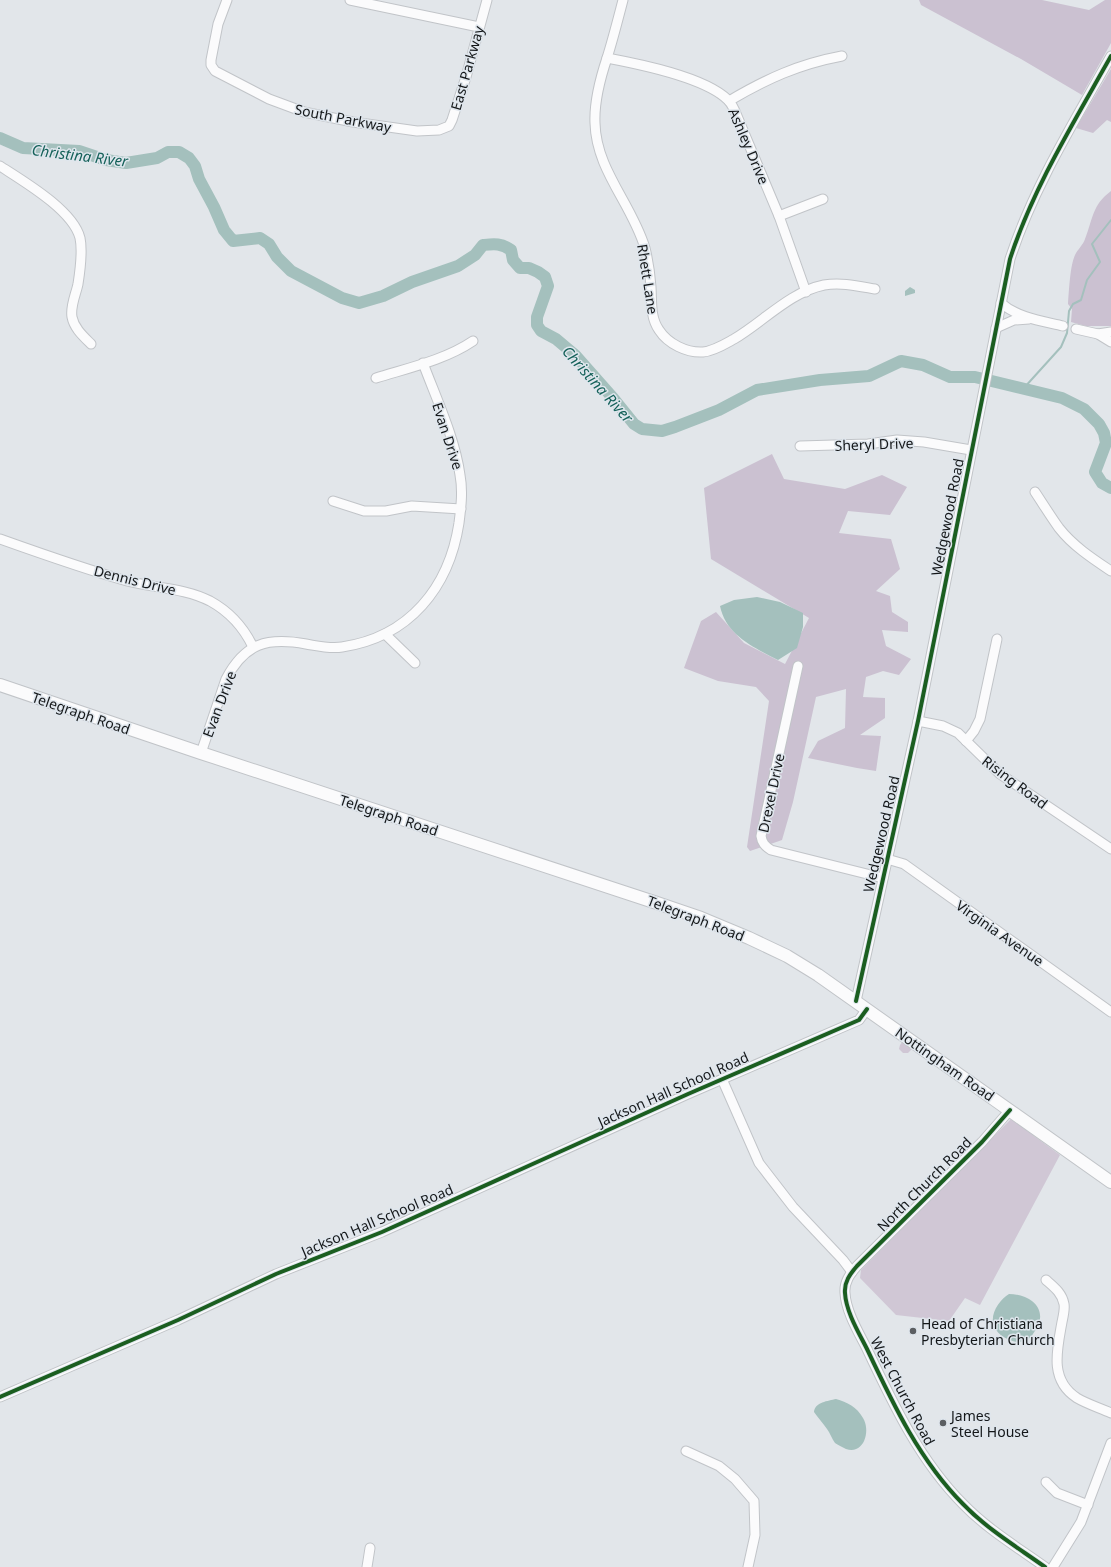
<svg xmlns="http://www.w3.org/2000/svg" width="1111" height="1567" viewBox="0 0 1111 1567" font-family="'Noto Sans',sans-serif">
<style>
.green{fill:#d0c7d5}
.forest{fill:#cbc1d1}
.water{fill:#a4c0bd}
.lines{fill:none;stroke-linecap:round;stroke-linejoin:round}
.stream{stroke:#a4c0bd;stroke-width:2}
.river{stroke:#a4c0bd;stroke-width:12}
.minor-casing{stroke:#c1c4c8;stroke-width:11}
.major-casing{stroke:#c1c4c8;stroke-width:14}
.minor{stroke:#fbfbfc;stroke-width:9}
.major{stroke:#fbfbfc;stroke-width:12}
.cycleway-casing{stroke:#dfe6ed;stroke-width:6}
.cycleway{stroke:#1b5e20;stroke-width:4}
.poi-dot{fill:#5c5f62;stroke:#dfe6ed;stroke-width:1.5}
.labels{text-anchor:middle;dominant-baseline:central;stroke-width:3;stroke-linejoin:round;paint-order:stroke}
.street-label{font-size:14px;fill:#141719;stroke:#dfe6ed}
.poi-label{font-size:14px;fill:#141719;stroke:#dfe6ed;text-anchor:start}
.water-label{font-size:15px;font-style:italic;fill:#16625a;stroke:#dfe6ed}
</style>
<rect width="100%" height="100%" fill="#e2e6ea"/>
<!-- green -->
<g class="green">
<polygon points="903,1041 913,1048 908,1053 903,1053 899,1049 900,1045"/>
<polygon points="1011,1119 1060,1155 980,1305 965,1298 949,1321 896,1315 860,1278 861,1270"/>
</g>
<!-- forest -->
<g class="forest">
<polygon points="919,0 1042,0 1089,10 1105,0 1111,0 1111,43 1082,95 1021,59 921,5"/>
<polygon points="1111,69 1111,122 1107,120 1093,133 1076,128"/>
<path d="M1111,191V326H1086L1071,322L1072,309L1068,304C1069,291 1070,266 1075,255C1078,249 1083,245 1085,239C1093,219 1092,205 1111,191Z"/>
<polygon points="772,454 784,479 845,489 882,475 907,487 890,515 848,511 839,533 891,539 900,569 876,591 890,596 892,612 908,622 908,632 882,630 886,646 911,659 899,675 883,671 866,677 863,697 885,698 885,718 860,735 881,736 876,771 857,768 808,758 818,741 845,728 846,689 816,697 793,802 782,840 750,851 747,847 769,701 756,687 718,681 684,668 701,621 716,612 744,643 785,664 809,618 711,559 704,488"/>
</g>
<!-- water -->
<g class="water">
<polygon points="910,287 915,290 915,293 905,296 905,291"/>
<path d="M757,597L780,602L803,613V627L797,648L778,660C753,647 726,635 720,606L734,600Z"/>
<path d="M1009,1294C1026,1294 1047,1305 1038,1326C1035,1331 1031,1338 1027,1340C1017,1346 999,1337 995,1328C988,1316 999,1300 1009,1294Z"/>
<path d="M836,1399C847,1402 857,1407 863,1418C871,1431 864,1455 846,1449C842,1447 838,1445 835,1443C832,1439 830,1433 827,1429C823,1423 818,1418 814,1412C815,1402 828,1401 836,1399Z"/>
</g>
<g class="lines">
<!-- stream -->
<polyline class="stream" points="1023,389 1061,347 1067,333 1069,311 1073,304 1081,300 1087,280 1100,262 1092,244 1111,220"/>
<!-- river -->
<path class="river" d="M0,138L23,148L79,151L106,160L126,163L157,158L168,152H179L189,158L195,166L199,179L214,207L224,230L233,241L260,238L269,244L277,257L291,271L342,298L359,303L383,296L412,282L458,266L475,255L483,245C494,244 501,243 511,250L513,260L520,268H529L538,272L545,277L548,286L537,317V325L541,331L556,339L575,355L613,398L634,424L642,429L662,431L675,427L719,410L757,390L820,380L869,376L901,361L923,365L950,377H975L1062,398L1084,409L1099,424L1104,433L1106,443L1095,472L1102,483L1111,488"/>
<!-- minor casing -->
<g class="minor-casing">
<g id="minor">
<polyline points="227,0 218,24 211,60 211,65 215,71 269,99 304,112 353,122 417,131 439,130 449,126 452,120 466,77 487,0"/>
<polyline points="350,0 479,27"/>
<path d="M623,0C618,19 613,39 607,58C600,79 594,101 595,123C596,170 632,204 645,248C648,260 650,274 651,287C652,302 650,317 659,330C668,344 687,353 703,352C714,351 725,344 734,339C763,322 790,292 824,285C841,282 858,286 875,289"/>
<path d="M607,58C639,64 705,77 728,100C732,104 735,111 737,116L779,216L806,292"/>
<path d="M729,101C766,79 799,64 842,56"/>
<path d="M0,166C23,181 73,210 80,238C83,252 80,271 78,284C76,294 70,306 72,317C74,328 83,336 91,344"/>
<polyline points="779,216 823,199"/>
<path d="M1001,303C1018,318 1042,321 1063,326"/>
<polyline points="996,328 1014,320 1029,319"/>
<polyline points="1076,329 1098,334 1111,332"/>
<polyline points="1098,334 1111,342"/>
<path d="M376,378C408,368 445,360 473,341"/>
<polyline points="800,446 868,444 897,440 924,442 971,450"/>
<path d="M1035,492C1043,504 1051,517 1059,528C1073,546 1093,559 1111,571"/>
<polyline points="333,501 364,511 386,511 412,506 461,509"/>
<path d="M0,539C42,554 84,569 127,581C154,588 185,588 210,601C230,612 243,626 253,647"/>
<polyline points="385,634 415,663"/>
<path d="M798,666L761,836C762,843 765,846 771,850L883,878"/>
<polyline points="918,721 943,726 958,733 1000,774 1111,849"/>
<polyline points="966,741 974,731 980,719 997,639"/>
<path d="M201,753L226,679C245,643 267,637 306,644C318,646 330,649 342,647C409,637 449,588 459,523C461,507 463,491 460,475C455,438 436,398 423,363"/>
<polyline points="887,859 904,864 1111,1012"/>
<path d="M856,1001L918,721L1010,259C1033,188 1074,122 1111,56"/>
<polyline points="722,1079 759,1163 793,1207 843,1260 852,1272"/>
<path d="M1010,1110L982,1142L857,1266C850,1274 844,1282 845,1293C846,1312 859,1333 867,1349C893,1404 920,1461 963,1504C987,1529 1017,1547 1045,1567"/>
<path d="M1046,1280C1054,1287 1062,1293 1064,1304C1065,1309 1063,1317 1062,1322C1057,1350 1049,1380 1077,1398C1087,1404 1100,1408 1111,1413"/>
<polyline points="0,1397 178,1320 276,1274 382,1232 688,1094 859,1020 867,1009"/>
<polyline points="686,1451 719,1466 735,1479 754,1501 755,1535 748,1567"/>
<polyline points="1046,1482 1057,1493 1088,1505"/>
<polyline points="367,1567 370,1548"/>
<polyline points="1053,1567 1081,1522 1111,1443"/>
</g>
</g>
<!-- major casing -->
<g class="major-casing">
<polyline id="major" points="0,685 201,753 657,903 701,918 749,938 787,956 818,975 1111,1182"/>
</g>
<!-- minor -->
<use href="#minor" class="minor"/>
<!-- major -->
<use href="#major" class="major"/>
<!-- cycleway casing -->
<g class="cycleway-casing">
<g id="cycleway">
<path d="M856,1001L918,721L1010,259C1033,188 1074,122 1111,56"/>
<path d="M1010,1110L982,1142L857,1266C850,1274 844,1282 845,1293C846,1312 859,1333 867,1349C893,1404 920,1461 963,1504C987,1529 1017,1547 1045,1567"/>
<polyline points="0,1397 178,1320 276,1274 382,1232 688,1094 859,1020 867,1009"/>
</g>
</g>
<!-- cycleway -->
<use href="#cycleway" class="cycleway"/>
</g>
<!-- markers -->
<g class="poi-dot">
<circle cx="913" cy="1331" r="4"/>
<circle cx="943" cy="1423" r="4"/>
</g>
<g class="labels">
<!-- street labels -->
<g class="street-label">
<text transform="translate(467 68) rotate(-74)">East Parkway</text>
<text transform="translate(343 118) rotate(11)">South Parkway</text>
<text transform="translate(749 146) rotate(67)">Ashley Drive</text>
<text transform="translate(648 279) rotate(81)">Rhett Lane</text>
<text transform="translate(448 436) rotate(72)">Evan Drive</text>
<text transform="translate(874 444) rotate(-2)">Sheryl Drive</text>
<text transform="translate(947 517) rotate(-79)">Wedgewood Road</text>
<text transform="translate(135 580) rotate(14)">Dennis Drive</text>
<text transform="translate(219 704) rotate(-69)">Evan Drive</text>
<text transform="translate(81 713) rotate(19)">Telegraph Road</text>
<text transform="translate(1015 782) rotate(37)">Rising Road</text>
<text transform="translate(771 793) rotate(-78)">Drexel Drive</text>
<text transform="translate(389 815) rotate(18)">Telegraph Road</text>
<text transform="translate(881 834) rotate(-77)">Wedgewood Road</text>
<text transform="translate(696 918) rotate(21)">Telegraph Road</text>
<text transform="translate(1000 933) rotate(35)">Virginia Avenue</text>
<text transform="translate(945 1064) rotate(35)">Nottingham Road</text>
<text transform="translate(673 1089) rotate(-24)">Jackson Hall School Road</text>
<text transform="translate(924 1184) rotate(-45)">North Church Road</text>
<text transform="translate(377 1220) rotate(-23)">Jackson Hall School Road</text>
<text transform="translate(903 1391) rotate(62)">West Church Road</text>
</g>
<!-- poi labels -->
<g class="poi-label">
<text x="921" y="1323">Head of Christiana<tspan x="921" dy="16">Presbyterian Church</tspan></text>
<text x="951" y="1415">James<tspan x="951" dy="16">Steel House</tspan></text>
</g>
<!-- water labels -->
<g class="water-label">
<text transform="translate(80 155) rotate(7)">Christina River</text>
<text transform="translate(598 384) rotate(48)">Christina River</text>
</g>
</g>
</svg>
